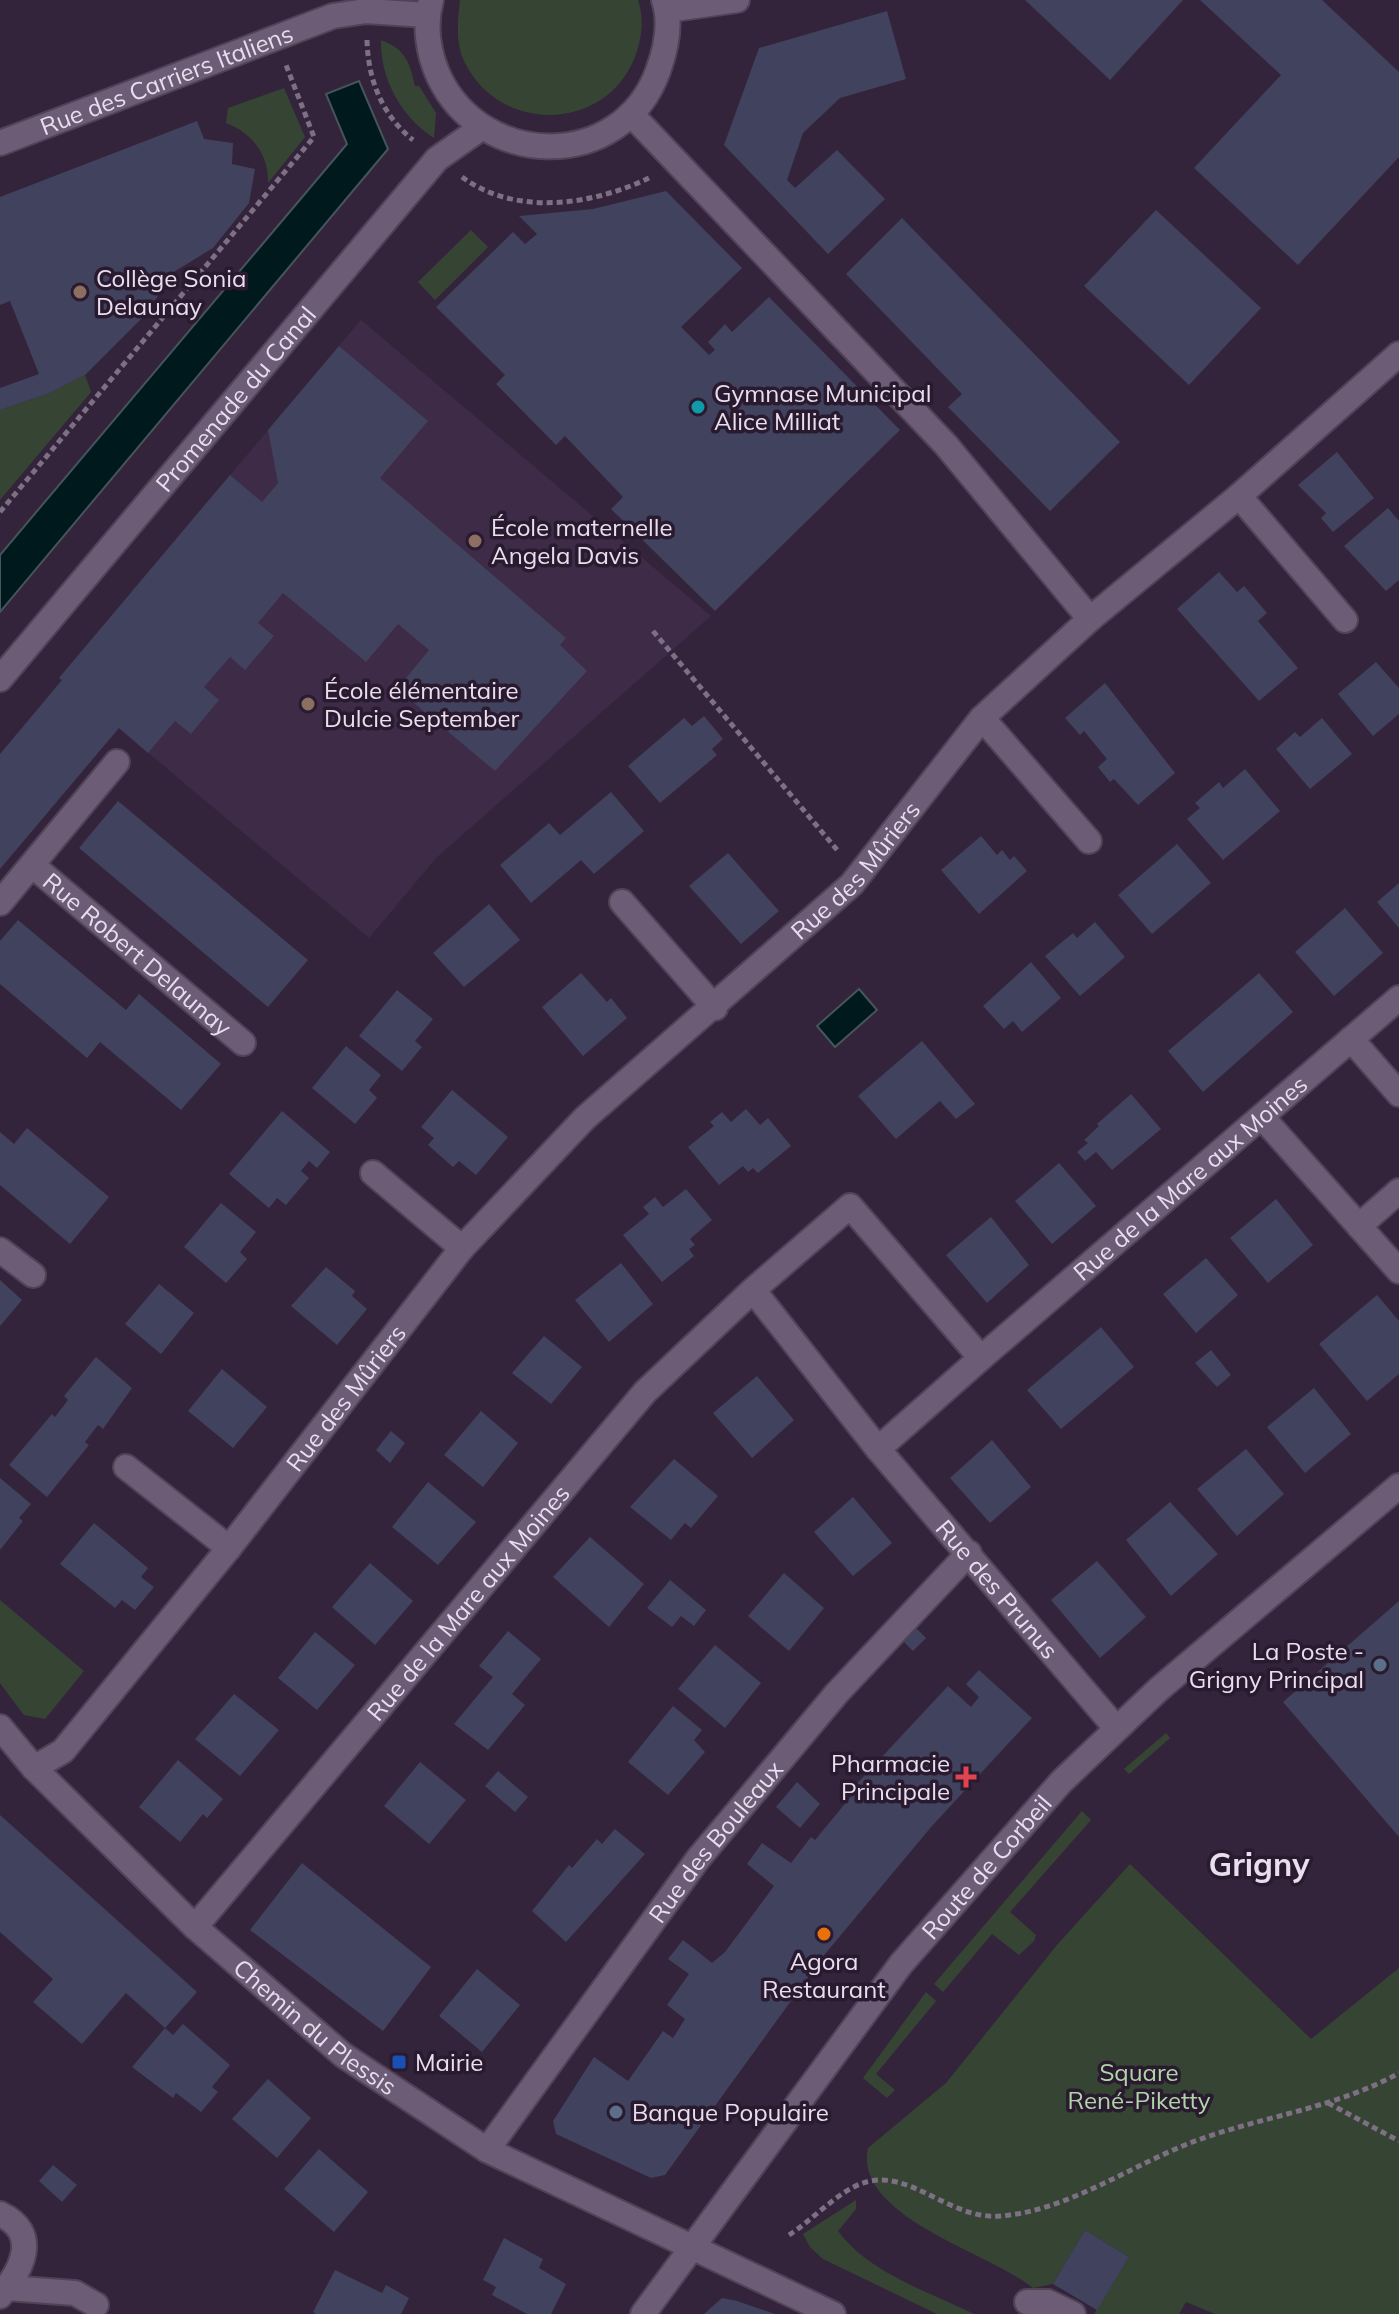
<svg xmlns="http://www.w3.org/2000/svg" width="1399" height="2314" viewBox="0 0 1399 2314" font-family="Mulish,sans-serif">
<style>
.built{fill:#3e2b48}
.green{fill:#364533}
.water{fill:#00191c;stroke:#46545b;stroke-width:2}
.building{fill:#41425d}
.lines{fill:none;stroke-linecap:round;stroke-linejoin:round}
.minor-casing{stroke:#504356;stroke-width:28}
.path{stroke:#7d7084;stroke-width:5;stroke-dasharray:6 4;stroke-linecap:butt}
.minor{stroke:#6d5c76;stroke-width:24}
.education-dot{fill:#8d6e63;stroke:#291a30;stroke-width:3}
.culture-dot{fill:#0f9aa8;stroke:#291a30;stroke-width:3}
.service-dot{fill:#5c6f8a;stroke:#291a30;stroke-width:3}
.health-dot{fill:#e0444e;stroke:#291a30;stroke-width:3}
.food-dot{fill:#e8710a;stroke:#291a30;stroke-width:3}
.transit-dot{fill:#1a4fb4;stroke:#291a30;stroke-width:3}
.labels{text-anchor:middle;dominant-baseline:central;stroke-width:7;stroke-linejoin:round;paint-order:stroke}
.street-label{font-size:24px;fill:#e8deed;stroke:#291a30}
.poi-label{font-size:24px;fill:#e8deed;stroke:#291a30;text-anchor:start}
.park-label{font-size:24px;fill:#b0d5a6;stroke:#291a30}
.district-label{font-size:32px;font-weight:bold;fill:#e8deed;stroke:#291a30}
</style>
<rect width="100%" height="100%" fill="#33243b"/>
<!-- built -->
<polygon class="built" points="361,320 711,616 436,858 369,938 59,678"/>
<!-- green -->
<g class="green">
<path d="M460,0H638C644,17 642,38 636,54C608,133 499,135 464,61C455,41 458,20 460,0Z"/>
<path d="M381,40C408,50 410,66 415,86H419L436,113L434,138C401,117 380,78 381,40Z"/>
<path d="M284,88L305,137L268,183C269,154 252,133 226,123L228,108Z"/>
<polygon points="471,230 488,247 435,300 418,282"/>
<polygon points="85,375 91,392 0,500 0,410 50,393"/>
<polygon points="0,1600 84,1671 45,1719 24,1715 0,1683"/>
<polygon points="1166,1733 1170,1738 1129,1774 1124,1769"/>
<polygon points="1082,1811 1091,1820 1010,1912 1036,1935 1034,1941 1019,1955 992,1934 943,1992 934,1984"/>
<path d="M1130,1864L1311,2039L1399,1968V2314H1215L1186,2302L1179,2314H1094L1129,2257L1085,2230L1053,2284L1033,2288C991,2253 853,2217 868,2148L946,2083L1057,1945Z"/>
<polygon points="926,1992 936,2001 876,2074 895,2090 887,2098 863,2078"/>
<path d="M856,2200V2209L838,2231C869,2273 929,2292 974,2314H937L823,2259L810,2247L803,2234Z"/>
</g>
<!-- water -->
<g class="water">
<polygon points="359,81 388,149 0,612 0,555 347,144 326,94"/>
<polygon points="859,989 877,1010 835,1047 817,1026"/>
</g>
<!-- building -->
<g class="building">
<polygon points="1025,0 1183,0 1110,80"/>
<polygon points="1200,0 1322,0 1399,72 1399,157 1298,265 1194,168 1281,75"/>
<polygon points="887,11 906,79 840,98 803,133 787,180 795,188 837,150 885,199 828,254 724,145 759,48"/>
<polygon points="197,121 204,139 233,143 232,164 255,169 249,203 213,248 172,273 148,312 85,375 50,393 0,410 0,388 39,374 10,301 0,305 0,197"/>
<polygon points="666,191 742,268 681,327 709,355 715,350 708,342 725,324 732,332 769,297 900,430 715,611 611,509 623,497 565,436 556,445 496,384 505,375 436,307 513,232 525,244 537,234 519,216 593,209"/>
<polygon points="1156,210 1261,308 1189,385 1084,286"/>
<polygon points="902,218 1120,442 1050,511 948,407 962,394 846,274"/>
<polygon points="339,346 428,421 380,478 566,638 560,645 587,671 495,771 397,689 429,650 398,624 366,662 283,593 258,623 274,636 245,670 230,657 204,687 219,700 191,734 175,721 148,753 119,728 0,869 0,754 62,680 59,678 230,475 262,502 278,483 268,430"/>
<polygon points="1337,452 1374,498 1333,532 1321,518 1326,513 1298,485"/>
<polygon points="1388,508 1399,521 1399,580 1386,591 1344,546"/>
<polygon points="1219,572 1237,592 1244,586 1267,613 1258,621 1298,668 1259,701 1177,609"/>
<polygon points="1376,662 1399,688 1399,714 1373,736 1338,694"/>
<polygon points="1105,683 1175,773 1138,805 1114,779 1110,782 1098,767 1107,759 1084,731 1080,735 1065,718"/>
<polygon points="704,716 723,739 712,749 717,755 660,803 628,766 684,718 692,726"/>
<polygon points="1322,718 1352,754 1310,789 1276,749 1295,732 1300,737"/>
<polygon points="1245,769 1280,811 1223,860 1187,819 1200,808 1195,803 1219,782 1223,788"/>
<polygon points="611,792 644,831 594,874 581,860 531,903 500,865 549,823 560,835"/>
<polygon points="118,801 308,960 268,1007 79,848"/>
<polygon points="981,836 997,855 1002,850 1010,860 1014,856 1027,871 979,914 941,870"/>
<polygon points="1177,844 1211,883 1152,934 1118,895"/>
<polygon points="728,853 779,911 741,944 689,886"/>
<polygon points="1399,883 1399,928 1377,902"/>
<polygon points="489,904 520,940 464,987 433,953"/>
<polygon points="1345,908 1383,953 1334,996 1295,952"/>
<polygon points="18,920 126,1010 139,994 221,1064 181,1110 100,1042 87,1058 0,984 0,941"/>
<polygon points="1095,922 1125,957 1080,996 1045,956 1073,933 1077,938"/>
<polygon points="1031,962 1061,998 1022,1032 1013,1021 1004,1029 983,1006"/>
<polygon points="581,973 607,1002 611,998 627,1018 583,1056 542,1007"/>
<polygon points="1259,973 1293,1012 1203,1092 1168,1051"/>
<polygon points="397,990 433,1019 415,1041 422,1047 402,1071 359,1036"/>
<polygon points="922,1041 975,1104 956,1119 940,1101 896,1139 858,1096"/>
<polygon points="346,1046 381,1075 369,1090 377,1098 355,1124 312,1088"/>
<polygon points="452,1090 508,1137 476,1175 459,1161 453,1167 428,1145 434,1138 421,1127"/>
<polygon points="1131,1094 1161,1129 1112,1170 1096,1152 1085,1161 1077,1152 1088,1143 1084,1140 1099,1126 1097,1124"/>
<polygon points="746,1109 760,1125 768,1118 791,1146 758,1173 753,1168 748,1172 743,1166 719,1185 688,1147 714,1126 710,1122 722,1112 731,1122"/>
<polygon points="282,1111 330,1152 317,1168 309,1161 301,1171 309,1178 286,1205 277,1198 269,1208 229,1174"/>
<polygon points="27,1128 109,1197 70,1244 0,1185 0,1132 14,1144"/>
<polygon points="1059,1163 1096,1206 1052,1244 1015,1201"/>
<polygon points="686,1189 712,1220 690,1239 695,1245 689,1249 694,1256 662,1282 623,1235 649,1214 643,1207 655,1197 663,1207"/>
<polygon points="1276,1199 1313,1245 1268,1283 1230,1238"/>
<polygon points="221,1203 256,1232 240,1252 247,1259 226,1283 184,1247"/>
<polygon points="991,1217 1029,1265 987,1303 946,1255"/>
<polygon points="1206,1258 1238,1295 1196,1333 1163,1294"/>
<polygon points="621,1263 653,1304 609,1342 575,1300"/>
<polygon points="326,1267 355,1291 352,1296 367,1309 337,1345 291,1306"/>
<polygon points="0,1280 22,1300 0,1326"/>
<polygon points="159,1284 194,1313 161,1354 125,1324"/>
<polygon points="1377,1295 1399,1321 1399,1374 1367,1401 1319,1344"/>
<polygon points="1101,1327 1134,1367 1061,1429 1027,1390"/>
<polygon points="544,1336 582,1367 551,1404 512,1373"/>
<polygon points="1211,1350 1231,1375 1217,1387 1195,1363"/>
<polygon points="96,1357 132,1388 103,1429 98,1425 85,1442 89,1445 47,1497 9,1465 52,1414 55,1417 68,1400 64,1396"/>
<polygon points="222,1369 267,1407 233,1448 188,1411"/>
<polygon points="757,1376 794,1420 752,1458 713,1413"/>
<polygon points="1314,1388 1351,1434 1305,1473 1267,1427"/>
<polygon points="481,1411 518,1443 483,1487 444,1455"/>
<polygon points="391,1431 405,1443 390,1463 376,1450"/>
<polygon points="992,1440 1031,1487 990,1523 950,1478"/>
<polygon points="1246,1449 1284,1494 1237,1536 1197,1489"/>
<polygon points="674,1459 718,1496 691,1528 685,1523 671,1540 630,1507"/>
<polygon points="0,1478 31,1504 19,1518 23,1521 0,1550"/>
<polygon points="428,1482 476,1522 438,1565 392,1527"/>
<polygon points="853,1497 892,1543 853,1576 814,1532"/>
<polygon points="1170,1502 1218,1554 1171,1596 1126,1540"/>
<polygon points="94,1523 148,1568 141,1577 154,1587 135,1610 122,1600 115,1608 60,1564"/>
<polygon points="590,1537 644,1584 609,1627 553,1577"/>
<polygon points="1097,1561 1146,1617 1100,1658 1051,1600"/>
<polygon points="370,1563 413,1601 375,1645 332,1607"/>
<polygon points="784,1573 824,1608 789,1651 748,1616"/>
<polygon points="670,1580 706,1610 694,1626 681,1616 672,1627 647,1608"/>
<polygon points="1399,1601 1399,1837 1283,1702"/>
<polygon points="916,1628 926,1638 913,1651 903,1641"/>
<polygon points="508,1631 541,1659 512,1694 525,1705 488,1750 454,1724 493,1677 479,1666"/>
<polygon points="315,1632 355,1665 317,1710 278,1678"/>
<polygon points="715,1645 761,1683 725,1728 678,1689"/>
<polygon points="979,1670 1032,1718 932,1826 825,1954 665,2175 651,2178 556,2134 553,2121 594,2057 628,2081 663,2031 673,2038 685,2019 667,2005 689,1974 668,1959 683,1940 712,1963 725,1952 774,1886 747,1864 762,1843 791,1863 811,1837 815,1840 853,1794 850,1791 948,1686 971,1707 979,1697 966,1684"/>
<polygon points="234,1694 279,1730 240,1776 195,1739"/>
<polygon points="673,1706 702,1730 694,1740 705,1752 668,1795 628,1762"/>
<polygon points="178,1760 223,1799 207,1818 203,1814 180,1842 139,1807"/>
<polygon points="420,1762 466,1800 429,1844 384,1806"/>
<polygon points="498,1771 528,1797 515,1812 485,1786"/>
<polygon points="797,1782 820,1804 800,1828 776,1807"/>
<polygon points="0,1815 197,1992 165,2028 126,1993 82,2044 33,2002 53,1979 0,1932"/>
<polygon points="615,1829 645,1854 566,1942 532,1911 569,1865 572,1868 597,1839 602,1844"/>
<polygon points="302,1863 431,1967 383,2031 250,1930"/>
<polygon points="477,1969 520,2005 482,2052 439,2016"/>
<polygon points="183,2024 230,2065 212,2087 218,2092 201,2112 176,2093 173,2098 132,2067 165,2028 173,2035"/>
<polygon points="268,2079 311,2118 277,2158 232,2119"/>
<polygon points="319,2149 368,2192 334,2232 284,2189"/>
<polygon points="53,2165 77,2185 62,2202 39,2181"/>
<polygon points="1085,2230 1129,2257 1097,2310 1053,2284"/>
<polygon points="504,2238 543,2259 539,2268 566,2284 551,2314 527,2314 492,2295 496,2287 483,2280"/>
<polygon points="335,2270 382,2293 386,2285 409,2298 401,2314 316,2314 313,2312"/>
<polygon points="722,2298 737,2301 775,2314 704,2314"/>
</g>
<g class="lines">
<!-- minor casing -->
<g class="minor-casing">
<g id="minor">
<path d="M431,0C424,25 428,53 439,77C483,169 621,172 658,71C666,49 672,24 664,0"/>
<polyline points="667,10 737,0"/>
<polyline points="631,114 946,445 1090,619"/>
<path id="s1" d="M0,143L333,16L366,11L427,15"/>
<polyline points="1239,496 1345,620"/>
<path id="s2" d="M0,679L437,159L481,128"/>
<polyline points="982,718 1089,841"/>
<path id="s3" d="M32,865L243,1043"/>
<polyline points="622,902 715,1008"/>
<polyline points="0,903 117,762"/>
<polyline points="1351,1039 1399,1094"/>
<polyline points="1262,1117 1399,1271"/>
<polyline points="373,1173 462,1248"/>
<polyline points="1359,1226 1399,1191"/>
<polyline points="0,1250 33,1275"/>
<path id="s4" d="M981,1358L1399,998"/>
<path id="s5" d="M878,1449L1116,1728"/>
<polyline points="126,1467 229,1548"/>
<path id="s6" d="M0,1727L34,1768L195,1927L343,2055L487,2150L833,2314"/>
<path id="s7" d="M34,1768L63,1751L229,1548L462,1248L585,1118L852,884L982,718L1090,619L1239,496L1399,354"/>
<path id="s8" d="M195,1927L645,1392L753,1290L850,1206L981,1358L878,1449L753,1290"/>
<path id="s9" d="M487,2150L698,1859L837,1693L969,1553"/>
<path d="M0,2214C41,2233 22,2270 0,2296"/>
<polyline points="7,2288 75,2293 96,2305"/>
<polyline points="1027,2302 1048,2302 1073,2314"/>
<path id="s10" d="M643,2314L901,1964L1061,1782L1159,1689L1399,1486"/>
</g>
</g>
<!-- path -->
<g class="path">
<path d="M367,40C368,80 382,115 413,140"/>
<path d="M462,177C516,217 594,205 651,177"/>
<polyline points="0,512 314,137 286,65"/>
<polyline points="653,631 838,851"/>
<polyline points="1328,2103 1399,2141"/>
<path d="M789,2235C811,2221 840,2190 863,2183C909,2167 949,2220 1000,2216C1069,2211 1134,2163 1198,2140C1264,2116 1336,2108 1399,2073"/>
</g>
<!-- minor -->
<use href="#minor" class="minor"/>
</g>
<!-- markers -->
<g class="education-dot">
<circle cx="80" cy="292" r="8"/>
<circle cx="475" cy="541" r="8"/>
<circle cx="308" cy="704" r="8"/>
</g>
<circle class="culture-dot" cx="698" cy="407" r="8"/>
<g class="service-dot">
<circle cx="1380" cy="1665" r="8"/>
<circle cx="616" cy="2112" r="8"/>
</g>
<path class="health-dot" d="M962 1765h8v8h8v8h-8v8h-8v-8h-8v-8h8z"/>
<circle class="food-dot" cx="824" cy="1934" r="8"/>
<rect class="transit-dot" x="391" y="2054" width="16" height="16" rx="4"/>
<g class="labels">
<!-- street labels -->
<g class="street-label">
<text stroke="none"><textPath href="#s1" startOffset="178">Rue des Carriers Italiens</textPath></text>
<text stroke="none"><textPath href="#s2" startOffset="366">Promenade du Canal</textPath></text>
<text stroke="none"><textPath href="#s7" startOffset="1222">Rue des Mûriers</textPath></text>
<text stroke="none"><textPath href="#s3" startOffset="138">Rue Robert Delaunay</textPath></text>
<text stroke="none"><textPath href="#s4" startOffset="276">Rue de la Mare aux Moines</textPath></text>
<text stroke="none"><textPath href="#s7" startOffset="486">Rue des Mûriers</textPath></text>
<text stroke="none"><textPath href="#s5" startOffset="184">Rue des Prunus</textPath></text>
<text stroke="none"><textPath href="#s8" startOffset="424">Rue de la Mare aux Moines</textPath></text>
<text stroke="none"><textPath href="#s9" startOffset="384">Rue des Bouleaux</textPath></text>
<text stroke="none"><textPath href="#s10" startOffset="564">Route de Corbeil</textPath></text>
<text stroke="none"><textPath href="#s6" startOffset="436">Chemin du Plessis</textPath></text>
</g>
<!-- poi labels -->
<g class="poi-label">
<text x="96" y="278">Collège Sonia<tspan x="96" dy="28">Delaunay</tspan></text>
<text x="714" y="393">Gymnase Municipal<tspan x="714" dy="28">Alice Milliat</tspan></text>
<text x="491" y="527">École maternelle<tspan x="491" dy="28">Angela Davis</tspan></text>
<text x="324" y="690">École élémentaire<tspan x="324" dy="28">Dulcie September</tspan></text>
<text x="1364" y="1651" text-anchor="end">La Poste -<tspan x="1364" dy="28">Grigny Principal</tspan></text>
<text x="950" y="1763" text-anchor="end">Pharmacie<tspan x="950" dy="28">Principale</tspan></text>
<text x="824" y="1961" text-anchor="middle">Agora<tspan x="824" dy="28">Restaurant</tspan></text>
<text x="415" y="2062">Mairie</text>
<text x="632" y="2112">Banque Populaire</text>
</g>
<!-- park labels -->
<g class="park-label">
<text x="1139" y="2072">Square<tspan x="1139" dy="28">René-Piketty</tspan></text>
</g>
<!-- district labels -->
<g class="district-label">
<text x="1259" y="1864">Grigny</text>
</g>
</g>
</svg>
